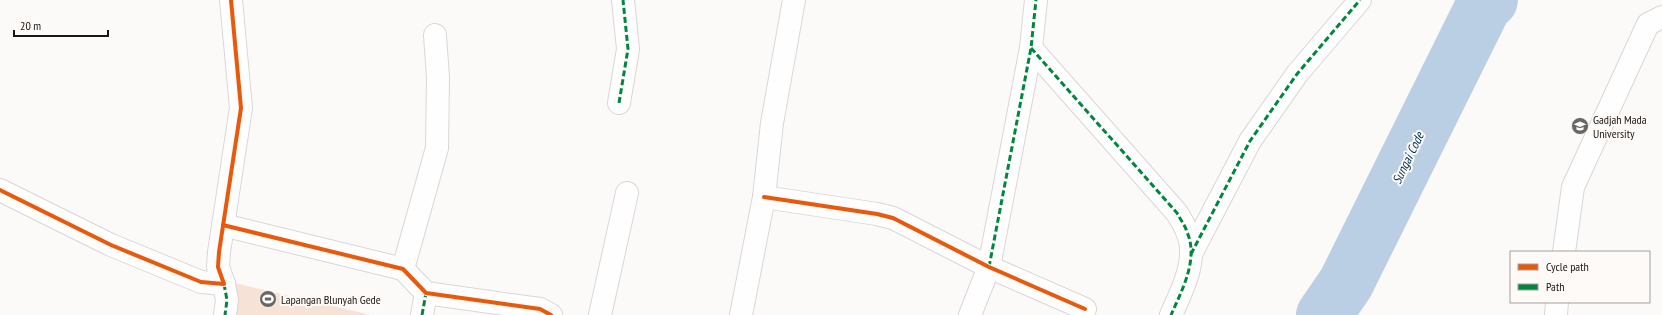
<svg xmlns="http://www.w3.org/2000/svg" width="1662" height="315" viewBox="0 0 1662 315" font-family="'PT Sans Narrow',sans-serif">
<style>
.green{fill:#f6e3d5}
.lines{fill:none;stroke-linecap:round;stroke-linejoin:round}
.river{stroke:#bbcfe4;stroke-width:56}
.minor-casing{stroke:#dad6d4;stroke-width:24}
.minor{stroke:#fffefe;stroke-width:22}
.quiet{stroke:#00873e;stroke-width:3;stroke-dasharray:6 3;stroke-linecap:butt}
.cycleway-casing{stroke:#fdfaf8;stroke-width:6}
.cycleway{stroke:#e8590c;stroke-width:4}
.labels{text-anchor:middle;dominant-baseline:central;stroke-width:4;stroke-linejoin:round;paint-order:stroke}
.poi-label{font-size:12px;fill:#1b1612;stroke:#fdfaf8;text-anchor:start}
.water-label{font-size:13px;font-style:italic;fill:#003056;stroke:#fdfaf8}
</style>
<rect width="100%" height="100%" fill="#fcfaf9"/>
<!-- green -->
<polygon class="green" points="235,283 371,315 230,315"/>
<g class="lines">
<!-- river -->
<polyline class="river" points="1324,315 1346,283 1483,7 1490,0"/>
<!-- minor casing -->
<g class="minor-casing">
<g id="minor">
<path d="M1031,48L1177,213C1180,219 1185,225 1187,232C1199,259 1182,290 1171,315"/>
<polyline points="619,103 628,49 623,0"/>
<polyline points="0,190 111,245 201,282 224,284 218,267 219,252 241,108 231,0"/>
<polyline points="764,197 877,214 893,218 989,267 1085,309"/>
<polyline points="223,225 403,269 426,293 540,309 551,315"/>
<polyline points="1564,252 1573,187 1648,24 1662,17"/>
<polyline points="1191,254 1250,141 1297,74 1360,0"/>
<polyline points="403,269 437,148 438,78 435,35"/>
<polyline points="224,284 227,300 225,315"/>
<polyline points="422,315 426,293"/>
<polyline points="600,315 627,193"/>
<polyline points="741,315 764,197 772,123 794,0"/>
<polyline points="970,315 989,267 1031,48 1036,0"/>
<polyline points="1556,315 1557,302"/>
</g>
</g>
<!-- minor -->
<use href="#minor" class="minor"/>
<!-- quiet -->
<g class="quiet">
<path d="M1031,48L1177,213C1180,219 1185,225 1187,232C1199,259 1182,290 1171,315"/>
<polyline points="619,103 628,49 623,0"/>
<polyline points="1191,254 1250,141 1297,74 1360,0"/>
<polyline points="989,267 1031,48 1036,0"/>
<polyline points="224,284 227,300 225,315"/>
<polyline points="422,315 426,293"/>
</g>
<!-- cycleway casing -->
<g class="cycleway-casing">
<g id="cycleway">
<polyline points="0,190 111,245 201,282 224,284 218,267 219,252 241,108 231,0"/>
<polyline points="764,197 877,214 893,218 989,267 1085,309"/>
<polyline points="223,225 403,269 426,293 540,309 551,315"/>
</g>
</g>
<!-- cycleway -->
<use href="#cycleway" class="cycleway"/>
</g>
<!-- icons -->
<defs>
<g id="university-disc" transform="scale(0.9)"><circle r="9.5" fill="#6a6663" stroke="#fdfaf8"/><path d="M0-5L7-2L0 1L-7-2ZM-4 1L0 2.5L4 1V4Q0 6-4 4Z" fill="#fff"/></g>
<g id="stadium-disc" transform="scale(0.9)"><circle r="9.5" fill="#6a6663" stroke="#fdfaf8"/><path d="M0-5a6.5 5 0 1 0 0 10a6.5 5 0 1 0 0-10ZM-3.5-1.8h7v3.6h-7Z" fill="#fff"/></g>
</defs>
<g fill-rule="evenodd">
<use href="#university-disc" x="1580" y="126"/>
<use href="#stadium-disc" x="268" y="299"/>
</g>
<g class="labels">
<!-- poi labels -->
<g class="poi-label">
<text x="1593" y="119">Gadjah Mada<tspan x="1593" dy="14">University</tspan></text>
<text x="281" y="299">Lapangan Blunyah Gede</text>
</g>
<!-- water labels -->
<g class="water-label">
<text transform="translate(1408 158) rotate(-64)">Sungai Code</text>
</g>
</g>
<!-- legend -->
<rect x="1510" y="251" width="140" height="52" fill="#fdfaf8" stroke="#a39f9c"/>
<rect x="1518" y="264" width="20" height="6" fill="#e8590c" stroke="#a39f9c"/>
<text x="1546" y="271" font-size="12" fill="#1b1612">Cycle path</text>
<rect x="1518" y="284" width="20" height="6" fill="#00873e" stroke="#a39f9c"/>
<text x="1546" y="291" font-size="12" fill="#1b1612">Path</text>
<!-- scale -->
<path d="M14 30v6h94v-6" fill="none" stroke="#1b1612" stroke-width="2"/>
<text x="20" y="30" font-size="12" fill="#1b1612" stroke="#fdfaf8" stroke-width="3" paint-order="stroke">20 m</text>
</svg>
